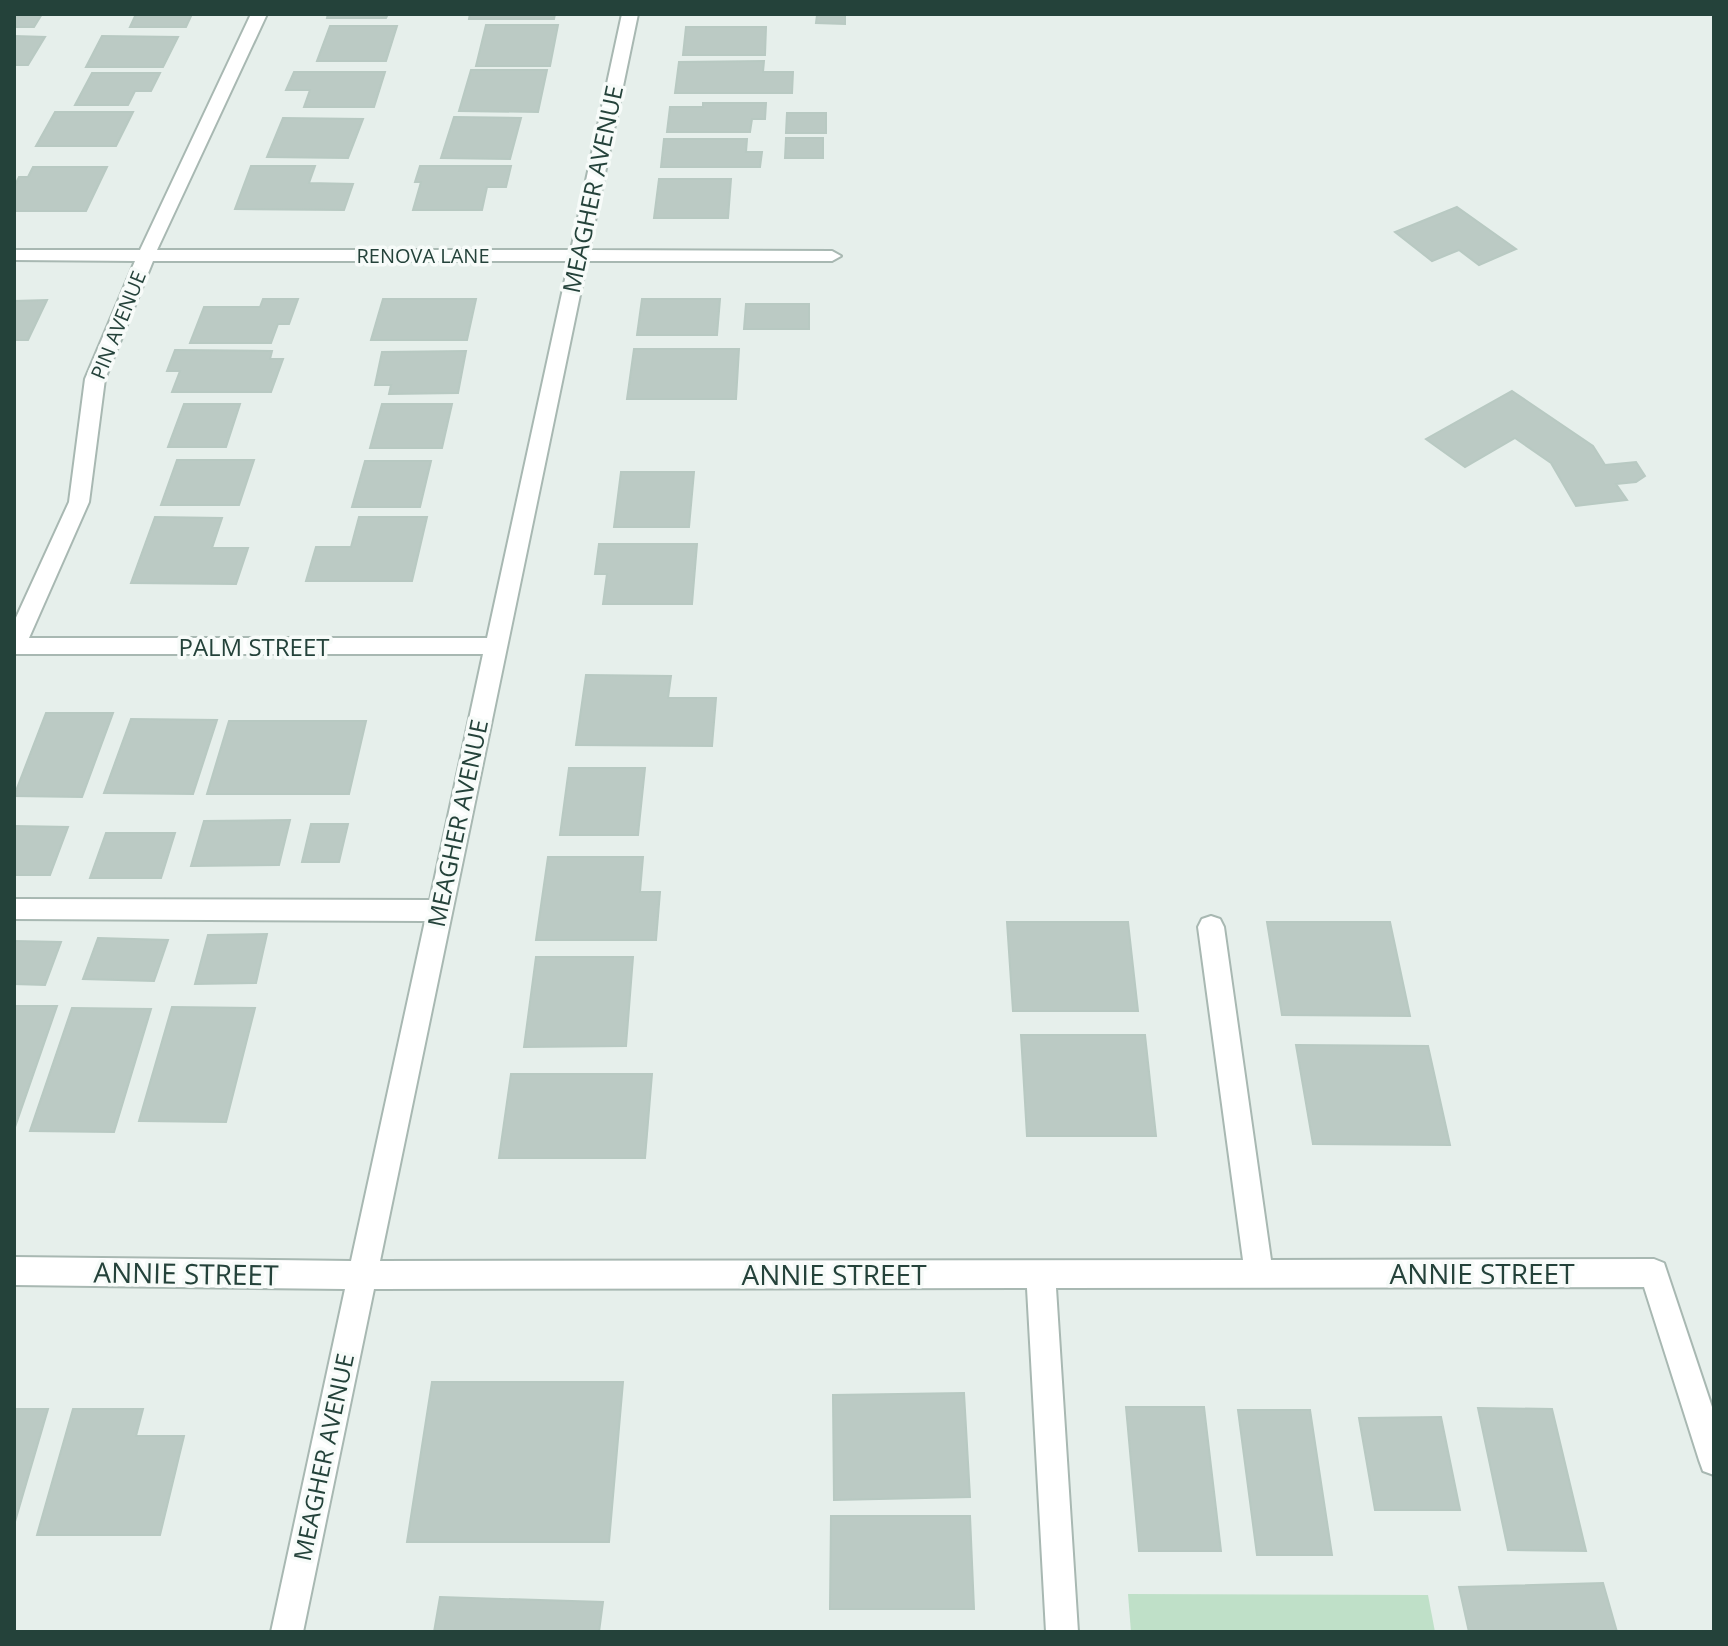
<svg xmlns="http://www.w3.org/2000/svg" width="1728" height="1646" viewBox="0 0 1728 1646" font-family="'Open Sans',sans-serif">
<style>
.green{fill:#bfe0c8}
.building{fill:#bbcac4;stroke:#b8c9c2;stroke-width:2}
.lines{fill:none;stroke-linecap:round;stroke-linejoin:round}
.minor-casing{stroke:#a8b8b2;stroke-width:4}
.minor{fill:#fff;fill-rule:evenodd}
.labels{text-anchor:middle;dominant-baseline:central;stroke-width:7;stroke-linejoin:round;paint-order:stroke}
.far-street-label{font-size:20px;fill:#24423a;stroke:#f7fbf9}
.street-label{font-size:24px;fill:#24423a;stroke:#f7fbf9}
.near-street-label{font-size:28px;fill:#24423a;stroke:#f7fbf9}
</style>
<rect width="100%" height="100%" fill="#e6efeb"/>
<!-- green -->
<polygon class="green" points="1128,1594 1428,1595 1435,1632 1131,1632"/>
<!-- building -->
<g class="building">
<polygon points="14,14 42,14 34,27 14,27"/>
<polygon points="136,14 192,14 186,27 130,27"/>
<polygon points="328,14 388,14 386,18 327,18"/>
<polygon points="470,14 555,14 554,19 469,19"/>
<polygon points="817,15 845,15 845,24 816,23"/>
<polygon points="486,25 558,25 550,66 476,66"/>
<polygon points="330,26 397,26 386,61 317,61"/>
<polygon points="686,27 766,27 765,55 683,55"/>
<polygon points="14,36 45,37 28,65 14,65"/>
<polygon points="102,36 178,37 163,67 86,67"/>
<polygon points="764,61 763,72 793,72 792,93 675,93 679,62"/>
<polygon points="471,70 547,70 538,112 459,111"/>
<polygon points="294,72 385,72 374,107 304,107 310,90 286,90"/>
<polygon points="92,73 160,73 151,91 135,91 128,105 75,105"/>
<polygon points="703,103 766,103 765,119 752,119 750,132 667,132 670,107 703,107"/>
<polygon points="55,112 133,112 116,146 36,146"/>
<polygon points="787,113 826,113 826,133 786,133"/>
<polygon points="454,117 521,118 510,159 441,158"/>
<polygon points="283,118 363,119 348,158 267,157"/>
<polygon points="786,138 823,138 823,158 785,158"/>
<polygon points="664,139 747,139 746,152 762,152 760,167 661,167"/>
<polygon points="251,166 315,166 309,183 353,184 344,210 235,209"/>
<polygon points="420,166 511,166 506,187 487,187 482,210 413,210 421,182 415,182"/>
<polygon points="33,167 107,167 86,211 14,211 14,187 19,177 28,177"/>
<polygon points="659,179 731,179 728,218 654,218"/>
<polygon points="1457,207 1516,249 1479,265 1459,250 1432,261 1395,232"/>
<polygon points="263,299 298,299 289,324 278,324 271,343 190,343 204,307 260,307"/>
<polygon points="383,299 476,299 467,340 371,340"/>
<polygon points="642,299 720,299 717,335 637,335"/>
<polygon points="47,300 28,340 14,340 14,301"/>
<polygon points="746,304 809,304 809,329 744,329"/>
<polygon points="634,349 739,349 736,399 627,399"/>
<polygon points="175,350 272,351 270,359 283,359 271,392 172,392 180,371 167,371"/>
<polygon points="466,351 458,393 389,394 391,385 375,385 382,352"/>
<polygon points="1512,391 1593,446 1605,465 1636,462 1645,476 1636,482 1616,484 1627,500 1576,506 1551,463 1515,438 1465,467 1426,439"/>
<polygon points="184,404 240,404 226,447 168,447"/>
<polygon points="382,404 452,404 442,448 370,448"/>
<polygon points="177,460 254,460 239,505 161,505"/>
<polygon points="365,461 431,461 420,507 352,507"/>
<polygon points="621,472 694,472 689,527 614,527"/>
<polygon points="155,517 222,518 212,548 248,548 236,584 131,583"/>
<polygon points="359,517 427,517 412,581 306,581 316,547 351,547"/>
<polygon points="599,544 697,544 692,604 603,604 607,574 595,574"/>
<polygon points="586,675 671,676 668,698 716,698 712,746 576,745"/>
<polygon points="46,713 113,713 82,797 14,796"/>
<polygon points="131,719 217,720 193,794 104,793"/>
<polygon points="229,721 366,721 349,794 207,794"/>
<polygon points="569,768 645,768 638,835 560,835"/>
<polygon points="290,820 279,865 191,866 204,821"/>
<polygon points="311,824 348,824 339,862 302,862"/>
<polygon points="14,826 68,827 50,875 14,875"/>
<polygon points="106,833 175,833 161,878 90,878"/>
<polygon points="548,857 643,857 640,892 660,892 656,940 536,940"/>
<polygon points="1007,922 1128,922 1138,1011 1013,1011"/>
<polygon points="1267,922 1390,922 1410,1016 1282,1015"/>
<polygon points="267,934 256,983 195,984 208,935"/>
<polygon points="98,938 168,940 154,981 83,979"/>
<polygon points="14,941 61,942 45,985 14,984"/>
<polygon points="536,957 633,957 626,1046 524,1047"/>
<polygon points="14,1006 57,1006 15,1127 14,1127"/>
<polygon points="172,1007 255,1008 226,1122 139,1121"/>
<polygon points="72,1008 151,1009 114,1132 30,1131"/>
<polygon points="1021,1035 1145,1035 1156,1136 1027,1136"/>
<polygon points="1296,1045 1428,1046 1450,1145 1313,1144"/>
<polygon points="511,1074 652,1074 645,1158 499,1158"/>
<polygon points="432,1382 623,1382 609,1542 407,1542"/>
<polygon points="964,1393 970,1497 834,1500 833,1395"/>
<polygon points="1126,1407 1204,1407 1221,1551 1139,1551"/>
<polygon points="1478,1408 1552,1409 1586,1551 1508,1550"/>
<polygon points="14,1409 48,1409 14,1525"/>
<polygon points="73,1409 143,1409 136,1436 184,1436 160,1535 37,1535"/>
<polygon points="1238,1410 1310,1410 1332,1555 1257,1555"/>
<polygon points="1441,1417 1460,1510 1375,1510 1359,1418"/>
<polygon points="831,1516 970,1516 974,1609 830,1609"/>
<polygon points="1603,1583 1617,1632 1469,1632 1459,1587"/>
<polygon points="440,1597 603,1602 599,1632 434,1632"/>
</g>
<g class="lines">
<!-- minor casing -->
<g class="minor-casing">
<path id="minor" d="M251,14H267L157,250H571L622,14H638L589,250L832,251L841,256L832,261H587L380,1261L1243,1260L1198,927L1202,919L1211,916L1220,919L1224,927L1271,1260L1654,1259L1664,1263L1714,1413V1475L1703,1471L1699,1460L1644,1287L1056,1288L1078,1632H1046L1027,1288L374,1289L303,1632H271L345,1289L14,1285V1257L351,1261L425,921L14,919V899L430,900L483,654H14V622L69,502L85,379L135,261L14,260V250H140ZM153,261H569L487,638H29L89,502L105,379Z"/>
</g>
<!-- minor -->
<use href="#minor" class="minor"/>
</g>
<g class="labels">
<!-- far-street labels -->
<g class="far-street-label">
<text x="423" y="255">RENOVA LANE</text>
<text transform="translate(118 325) rotate(-68)">PIN AVENUE</text>
</g>
<!-- street labels -->
<g class="street-label">
<text transform="translate(592 189) rotate(-78)">MEAGHER AVENUE</text>
<text x="254" y="646">PALM STREET</text>
<text transform="translate(457 823) rotate(-78)">MEAGHER AVENUE</text>
<text transform="translate(323 1457) rotate(-78)">MEAGHER AVENUE</text>
</g>
<!-- near-street labels -->
<g class="near-street-label">
<text transform="translate(186 1273) rotate(1)">ANNIE STREET</text>
<text x="1482" y="1273">ANNIE STREET</text>
<text x="834" y="1274">ANNIE STREET</text>
</g>
</g>
<!-- border -->
<rect width="1728" height="1646" fill="none" stroke="#24423a" stroke-width="32"/>
</svg>
